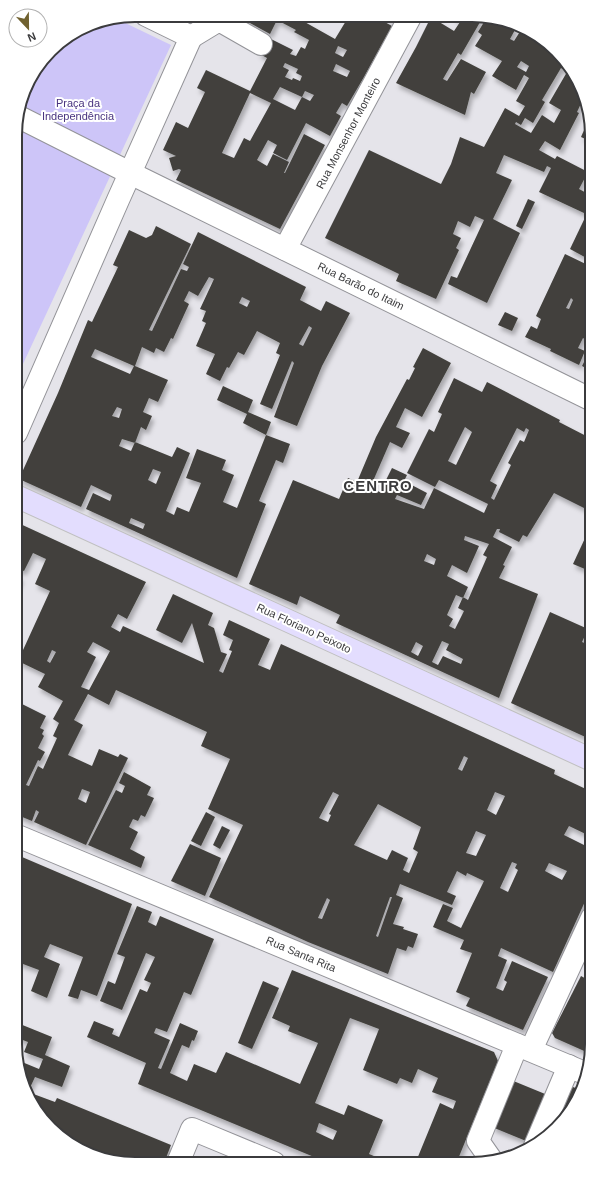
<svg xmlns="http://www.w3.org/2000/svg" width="607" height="1179" viewBox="0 0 607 1179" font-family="Arial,sans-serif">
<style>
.green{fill:#cdc5f8}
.building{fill:#42413c;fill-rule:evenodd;filter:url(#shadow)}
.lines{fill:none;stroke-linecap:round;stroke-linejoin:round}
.minor-casing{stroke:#939398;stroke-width:24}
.major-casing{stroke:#c0c0c1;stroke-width:24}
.minor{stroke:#fff;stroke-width:22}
.major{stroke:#e3ddfe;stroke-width:22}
.labels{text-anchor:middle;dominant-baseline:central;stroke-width:4;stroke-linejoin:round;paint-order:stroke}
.park-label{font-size:11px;fill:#48337f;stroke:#fff}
.street-label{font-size:11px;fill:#3b3b3d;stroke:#fff}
.district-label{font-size:15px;font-weight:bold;letter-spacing:1px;fill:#3b3b3d;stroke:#fff}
.rim{fill:none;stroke:#3b3b3d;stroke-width:2}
</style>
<defs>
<filter id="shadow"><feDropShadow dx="2.5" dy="4.5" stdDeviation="2" flood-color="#0004"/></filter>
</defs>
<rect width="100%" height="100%" fill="#e5e4ea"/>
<!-- green -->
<polygon class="green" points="117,19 171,45 16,379 16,119 27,81 56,45 89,24"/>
<!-- building -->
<g class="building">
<path d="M237,16H294L335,39L349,16H374L392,26L364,77L347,106L342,103L336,113L341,116L330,136L306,123L287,160L273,153L277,145L268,140L257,160L267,166L273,154L289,162L284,173H285L304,134L325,145L280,229L176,180L181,170L179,169L173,171L169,158L176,156L163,150L176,122L188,128L205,92L197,88L206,70L250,91L267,58L258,53L267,37L293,50L290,54L296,56L301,47L305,49L309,40L294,32L296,30L277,20L270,34ZM338,46L347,50L343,57L335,53ZM285,63L298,69L296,73L302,76L300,81L293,78L292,80L285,77L289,70L283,67ZM336,64L350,71L347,77L333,71ZM280,87L302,97L305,91L314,95L310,101L302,97L295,110L273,99ZM250,93L271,103L250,141L244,138L234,158L222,153Z"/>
<polygon points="384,17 397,17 394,22"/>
<polygon points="431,17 454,31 460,22 452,17 483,17 461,55 458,53 443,79 447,81 461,59 486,72 474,94 471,92 465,115 396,83 416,47"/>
<path d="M487,17H496L516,28L510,39L514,41L521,30L551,45L585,95L577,112L579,113L560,150L545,141L539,150L555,159L557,156L588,172L579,189L592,196V198L584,213L539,192L551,168L547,166L544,172L504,155L496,173L512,180L493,219L520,233L487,303L448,284L451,276L457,278L484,220L475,216L470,227L458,221L453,234L461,238L456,248L459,250L436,299L396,281L399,274L325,238L369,150L441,184L451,164L460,137L484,147L505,108L519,116L525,106L516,101L529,78L524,75L516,90L492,76L502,61L475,46L482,35L478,32ZM521,61L529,66L526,72L517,67ZM561,68L567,72L549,103L561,110L554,123L542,115L531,133L515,124L516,122L521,125L525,118L533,123L545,102L542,100Z"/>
<polygon points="589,119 592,135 592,142 581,137"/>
<polygon points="528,199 535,202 522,229 516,226"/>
<polygon points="592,203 592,261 570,249"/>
<path d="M156,226L191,244L149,330L152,331L181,269L187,271L189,267L183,264L198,232L306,287L300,300L321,311L326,301L350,313L322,366L297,426L274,417L294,363L292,361L272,409L260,404L280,355L276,353L280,343L257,331L244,355L238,352L229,368L227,367L220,381L206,374L215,354L196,346L206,323L202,321L206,311L200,309L214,279L209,277L198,296L189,291L184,301L189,304L173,339L171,338L164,352L156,348L154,353L142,347L135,366L168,380L158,402L149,398L143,412L152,416L146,430L141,427L135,443L122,439L119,446L131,451L135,442L172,457L177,447L190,453L166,511L174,515L177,507L189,512L201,483L186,478L197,449L226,460L222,470L234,475L223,502L237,508L266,435L290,444L283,463L276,460L259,501L266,504L237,578L86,509L93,493L110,501L112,495L91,485L81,507L19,479L58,393L88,320L92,322L118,267L113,265L129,230L146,238L152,235ZM242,297L250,301L247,307L239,303ZM309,326L312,328L303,346L299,344ZM95,349L134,366L130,374L91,357ZM117,407L122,409L119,418L112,416ZM153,469L161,472L156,484L148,480ZM131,518L145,524L143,529L129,523Z"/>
<path d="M565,254L592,267V285L589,291L592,292V335L589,342L583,338L578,348L585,351L579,365L550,351L551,349L525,337L531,326L537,329L541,319L536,316ZM571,298L573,300L569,309L566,308Z"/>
<polygon points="505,312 518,318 512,331 498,325"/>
<polygon points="592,346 592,371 582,366"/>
<path d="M423,348L451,363L422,417L405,408L396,427L410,433L402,448L390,442L370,488L380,492L392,468L407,475L404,481L427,493L421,505L397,495L395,499L424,509L434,488L484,513L488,504L439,480L435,487L407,473L429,429L434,432L442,414L438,412L454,378L482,392L487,382L560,420L559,422L592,439V512L554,493L527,537L523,535L519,542L499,532L500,529H497L493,537L512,547L503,565L505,566L499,578L538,594L499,698L336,623L340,615L300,596L297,605L249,584L293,480L339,499L348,478L357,482L376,437L407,379L409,380L415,368L413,367ZM465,427L472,432L456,465L448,461ZM517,428L524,432L526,428L529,430L524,442L520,440L508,463L511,465L494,500L491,498L497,485L490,481ZM465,536L489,544L483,555L487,557L468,600L463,597L458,608L464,611L455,629L449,626L453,619L447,615L456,595L463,598L468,587L447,576L452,565L467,573L479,546L464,540ZM427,554L436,559L434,565L424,561ZM442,641L449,644L446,650L463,659L461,664L443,656L438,665L432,662ZM416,642L423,646L418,656L411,652Z"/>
<polygon points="223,386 253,400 248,412 271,422 266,435 243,423 247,414 217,400"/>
<path d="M16,522L146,582L127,619L118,614L111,627L120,632L123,626L204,663L192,623L182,643L156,630L173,594L213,613L208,625L214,628L221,652L227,654L219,671L223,673L232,651L229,650L233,640L223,635L229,620L270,639L258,665L270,670L281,644L555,770L554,774L588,790L590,786L592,787V846L588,844L592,837L569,826L564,835L592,849V886L553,972L501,948L498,956L507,960L496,988L503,991L507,982L504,980L512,961L548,977L523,1030L466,1006L470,998L456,992L472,953L460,949L464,940L433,927L443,904L453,908L447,921L461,928L484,881L467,873L466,876L457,871L447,892L456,896L452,905L400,884L396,895L403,898L393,924L404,927L403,929L418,934L413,948L408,946L406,951L397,948L388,974L308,942L209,897L243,825L208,809L230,759L201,746L207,732L116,690L109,705L88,694L74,720L83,725L68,755L92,766L99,749L118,757L120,754L128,758L86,845L34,822L39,812L36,810L32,821L15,814V715L20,703L46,716L40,728L44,730L42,734L44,736L38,748L45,752L40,761L38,760L26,785L29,786L38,766L43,769L57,738L53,736L59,723L53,719L63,701L38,687L45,674L18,661L50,591L35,584L46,559L33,553L24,571L16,568ZM93,642L110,651L89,690L81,687L96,657L87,652ZM52,650L56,652L50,663L47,661ZM464,756L468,758L462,771L458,769ZM82,789L90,792L86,803L78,799ZM333,792L339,795L329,814L331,815L328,822L319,818ZM495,792L505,796L496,815L487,810ZM378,804L421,827L413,849L418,852L409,873L403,870L408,858L392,850L387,860L354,845ZM476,831L486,835L476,856L466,853ZM512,862L517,864L515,868L518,870L508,892L500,888ZM549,863L567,871L562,880L545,871ZM390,897H392L378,937L376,936ZM327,898L330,900L322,919L318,918Z"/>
<polygon points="586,536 592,539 592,572 573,564"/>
<polygon points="16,575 21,578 15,590"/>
<polygon points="550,612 588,629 582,642 592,646 592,740 511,703"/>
<polygon points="124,772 151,787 147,795 154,798 145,817 141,815 138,821 133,819 129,827 138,832 130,849 145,857 141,868 88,845 116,790 122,793 125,786 119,783"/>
<polygon points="206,812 215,817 201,846 191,841"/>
<polygon points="222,826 230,830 220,849 213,845"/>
<polygon points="190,844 221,858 205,896 171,881"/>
<polygon points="15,854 132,904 97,996 81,990 78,999 68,996 83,957 50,944 44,957 60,964 47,998 31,991 39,970 15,961"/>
<path d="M137,906L152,912L148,922L156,926L160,916L214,939L191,995L184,992L167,1032L156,1028L154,1033L170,1040L158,1068L161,1069L180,1023L198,1031L194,1041L192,1040L189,1048L182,1045L170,1073L187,1081L194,1064L216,1073L226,1052L300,1084L318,1043L288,1031L290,1026L272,1018L292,970L494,1052L498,1061L456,1164H415L440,1103L453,1109L456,1101L432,1092L438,1078L418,1069L412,1083L400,1078L397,1084L363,1070L379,1029L350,1018L315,1103L344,1115L348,1105L383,1120L369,1154L393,1164H331L138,1084L146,1063L87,1037L94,1021L114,1029L112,1034L119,1037L140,989L147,992L151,983L144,980L155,957L146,953L122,1010L100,1001L108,981L115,984L125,957L117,954ZM319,1123L337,1131L333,1140L316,1132Z"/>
<polygon points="592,955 592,976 584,972"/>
<polygon points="581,976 592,982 591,1054 555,1038 552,1033"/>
<polygon points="263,981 279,988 252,1049 238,1043"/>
<polygon points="15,1022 52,1037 45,1055 70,1066 62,1087 35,1077 28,1092 55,1102 57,1098 171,1145 164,1163 119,1163 82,1152 56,1134 21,1083 19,1069 22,1062 39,1069 43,1059 24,1052 28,1042 15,1037"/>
<polygon points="511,1080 550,1096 531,1143 492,1127"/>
<polygon points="573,1087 583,1091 567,1117 542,1141 566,1089"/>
</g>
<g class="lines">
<!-- minor casing -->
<g class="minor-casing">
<g id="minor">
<polyline points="191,37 219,20 261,44"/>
<polyline points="17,116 130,173 592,400"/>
<polyline points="285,249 410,17"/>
<polyline points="16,433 118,200 191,37 146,15"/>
<polyline points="15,835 587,1074"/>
<polyline points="531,1050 592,918"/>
<polyline points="535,1146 569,1066"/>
<polyline points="492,1161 478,1141 517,1045"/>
<polyline points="178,1163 192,1129 274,1163"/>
</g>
</g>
<!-- major casing -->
<g class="major-casing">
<polyline id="major" points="16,496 592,760"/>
</g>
<!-- minor -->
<use href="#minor" class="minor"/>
<!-- major -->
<use href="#major" class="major"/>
</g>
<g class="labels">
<!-- park labels -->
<g class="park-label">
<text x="78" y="103">Praça da<tspan x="78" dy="13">Independência</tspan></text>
</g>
<!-- street labels -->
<g class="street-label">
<text transform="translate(348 133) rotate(-62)">Rua Monsenhor Monteiro</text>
<text transform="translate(361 286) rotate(26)">Rua Barão do Itaim</text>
<text transform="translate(304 628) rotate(25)">Rua Floriano Peixoto</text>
<text transform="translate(301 954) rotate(23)">Rua Santa Rita</text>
</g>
<!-- district labels -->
<g class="district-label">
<text x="378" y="485">CENTRO</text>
</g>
</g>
<!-- crop -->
<path d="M0 0H607V1179H0ZM135 22H472A113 113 0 0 1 585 135V1044A113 113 0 0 1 472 1157H135A113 113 0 0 1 22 1044V135A113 113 0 0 1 135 22Z" fill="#fff" fill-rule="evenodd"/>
<path class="rim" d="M135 22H472A113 113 0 0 1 585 135V1044A113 113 0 0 1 472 1157H135A113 113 0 0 1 22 1044V135A113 113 0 0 1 135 22Z"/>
<!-- north arrow -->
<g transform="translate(28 28) rotate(158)"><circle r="19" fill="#ffffff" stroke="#b1b1b1"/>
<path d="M0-3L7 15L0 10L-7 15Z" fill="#70612f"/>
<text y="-6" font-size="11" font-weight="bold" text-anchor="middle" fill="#3b3b3d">N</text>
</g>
</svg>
